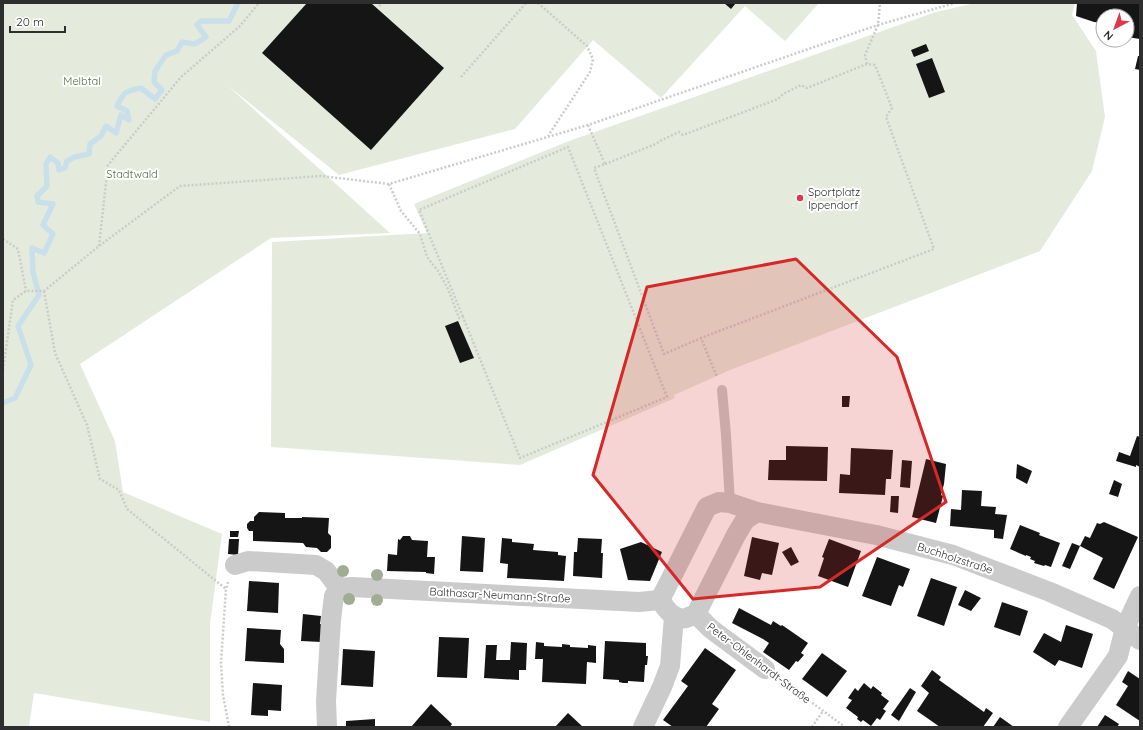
<svg xmlns="http://www.w3.org/2000/svg" width="1143" height="730" viewBox="0 0 1143 730" font-family="Quicksand,sans-serif">
<style>
.green{fill:#e5ebdc}
.lines{fill:none;stroke-linecap:round;stroke-linejoin:round}
.stream{stroke:#c9e0ea;stroke-width:5.5}
.building{fill:#151515}
.path{stroke:#cbcbcb;stroke-width:2.5;stroke-dasharray:2 2;stroke-linecap:butt}
.lane{stroke:#cbcbcb;stroke-width:10}
.street{stroke:#cbcbcb;stroke-width:20}
.tree{fill:#a1ac94}
.marked{fill:#d62828;fill-opacity:0.2;stroke:#d62828;stroke-width:3;stroke-linejoin:round}
.poi-dot{fill:#e0364d;stroke:#fff;stroke-width:1.5}
.labels{text-anchor:middle;dominant-baseline:central;stroke-width:4;stroke-linejoin:round;paint-order:stroke}
.park-label{font-size:11px;fill:#54693d;stroke:#fff}
.poi-label{font-size:11px;fill:#2e2e2e;stroke:#fff;text-anchor:start}
.street-label{font-size:11px;fill:#2e2e2e;stroke:#fff}
</style>
<rect width="100%" height="100%" fill="#fff"/>
<!-- green -->
<g class="green">
<polygon points="3,3 819,3 785,41 745,6 661,98 593,40 515,129 339,175 227,85 390,233 271,238 80,364 115,441 123,492 222,534 210,624 210,722 34,693 29,727 3,727"/>
<polygon points="975,3 1075,3 1072,15 1096,51 1105,117 1092,171 1040,251 730,370 674,395 675,398 520,465 271,447 272,242 427,233 414,204 569,141 936,12"/>
</g>
<g class="lines">
<!-- stream -->
<path class="stream" d="M3,403L15,398L31,365L18,326L39,295L33,272L32,248L44,253L53,234L43,225L53,204L38,202L37,196L47,186L46,164L50,157L58,163L59,170L65,168L67,161L75,157L89,154L90,144L101,136L106,126L116,133L121,115L129,120L127,111L117,106C124,92 125,91 141,88L155,99L162,90L154,82L155,71L166,55L177,51L182,42L195,44L206,37L197,25L201,21H229L238,3"/>
</g>
<!-- building -->
<g class="building">
<polygon points="307,3 371,3 444,68 371,150 262,53"/>
<polygon points="724,3 736,3 731,9"/>
<polygon points="1077,3 1140,4 1140,39 1127,37 1127,16 1103,16 1103,23 1094,22 1076,16"/>
<polygon points="926,44 929,51 914,57 911,50"/>
<polygon points="1138,56 1140,56 1140,70 1135,69"/>
<polygon points="932,58 945,92 929,98 916,64"/>
<polygon points="458,321 474,358 460,363 445,326"/>
<polygon points="842,396 850,396 849,407 842,407"/>
<polygon points="1137,436 1140,437 1140,467 1136,465 1136,467 1116,461 1119,452 1130,456"/>
<polygon points="786,446 828,447 827,481 768,480 769,460 786,460"/>
<polygon points="851,448 893,450 891,479 886,479 885,495 839,493 840,474 850,475"/>
<polygon points="926,459 946,464 944,484 941,495 943,496 936,523 912,517"/>
<polygon points="902,460 912,461 910,488 900,487"/>
<polygon points="1017,464 1032,471 1027,484 1016,478"/>
<polygon points="1114,480 1122,484 1118,497 1109,494"/>
<polygon points="962,490 982,491 981,506 996,507 995,514 1007,515 1003,539 994,538 994,530 950,526 951,509 961,510"/>
<polygon points="891,496 899,496 898,513 890,512"/>
<polygon points="259,512 285,513 285,518 302,518 302,517 329,518 328,533 331,536 331,548 327,552 321,552 317,548 306,547 303,543 253,541 253,531 249,531 247,528 247,524 250,521 254,521 254,517"/>
<polygon points="1104,522 1138,537 1114,589 1093,579 1103,558 1080,546 1085,536 1090,538 1097,523 1100,524"/>
<polygon points="1020,525 1040,533 1039,535 1060,543 1051,567 1045,565 1044,566 1034,563 1035,561 1030,559 1031,557 1026,555 1026,556 1010,549"/>
<polygon points="230,531 239,531 238,537 230,537"/>
<polygon points="403,536 410,536 412,540 428,541 427,557 435,557 434,574 426,573 426,572 387,571 388,554 397,555 398,539 400,540"/>
<polygon points="462,536 485,538 483,572 460,571"/>
<polygon points="752,537 779,543 772,575 762,573 760,580 744,576"/>
<polygon points="502,538 512,539 512,542 534,544 533,550 558,552 558,555 566,556 564,581 507,578 508,564 500,563"/>
<polygon points="578,538 602,539 601,553 603,553 602,578 573,576 574,552 577,552"/>
<polygon points="229,539 239,539 238,555 228,554"/>
<polygon points="829,539 861,551 848,587 818,576 824,558 822,557"/>
<polygon points="641,542 662,552 650,581 628,580 620,549"/>
<polygon points="1072,543 1080,546 1070,569 1062,566"/>
<polygon points="791,547 799,562 791,566 782,552"/>
<polygon points="877,557 910,569 903,587 899,585 891,606 862,596"/>
<polygon points="931,578 957,587 944,626 917,616"/>
<polygon points="249,581 279,583 278,613 247,611"/>
<polygon points="965,590 981,598 971,611 958,605"/>
<polygon points="1002,602 1028,611 1020,636 994,627"/>
<polygon points="739,608 771,625 773,621 781,626 782,625 808,643 801,653 804,655 798,662 796,661 789,670 763,652 769,643 763,639 732,623"/>
<polygon points="303,614 321,616 320,624 322,624 321,642 301,641"/>
<polygon points="1066,625 1093,634 1082,668 1059,660 1055,666 1033,652 1044,633 1061,642"/>
<polygon points="247,628 281,630 280,644 284,649 284,663 245,661"/>
<polygon points="439,637 469,638 467,678 437,677"/>
<polygon points="605,641 646,643 646,656 648,656 647,665 645,665 644,682 628,681 628,683 623,683 619,682 619,680 603,679"/>
<polygon points="511,642 527,643 526,670 519,670 519,680 484,678 486,645 497,645 496,660 510,660"/>
<polygon points="536,642 544,643 544,646 562,647 562,644 570,645 570,647 588,648 588,645 596,646 596,663 587,662 586,684 542,682 543,659 535,659"/>
<polygon points="705,648 736,670 712,704 719,709 706,727 673,727 663,720 688,686 681,681"/>
<polygon points="343,649 375,651 373,687 341,685"/>
<polygon points="822,653 847,671 827,697 802,679"/>
<polygon points="932,670 941,677 939,680 984,712 986,708 993,713 983,727 940,727 917,711 929,693 921,686"/>
<polygon points="1128,671 1140,679 1140,721 1116,705 1128,686 1122,682"/>
<polygon points="253,683 282,685 281,711 268,710 268,716 251,715"/>
<polygon points="864,683 871,689 873,686 882,693 881,695 889,701 883,709 886,711 880,720 877,718 871,726 863,720 861,722 857,719 858,717 846,708 852,700 848,698 855,688 858,691"/>
<polygon points="910,688 916,692 899,721 891,715"/>
<polygon points="431,704 452,724 450,727 411,727"/>
<polygon points="568,713 583,727 555,727"/>
<polygon points="1105,715 1119,724 1117,727 1097,727"/>
<polygon points="1000,717 1014,727 993,727"/>
<polygon points="375,719 375,727 346,727 346,721"/>
</g>
<g class="lines">
<!-- path -->
<g class="path">
<polyline points="538,3 587,46 593,59 590,72 548,136"/>
<polyline points="379,6 382,3"/>
<polyline points="867,64 865,55 878,25 880,3"/>
<polyline points="461,77 526,3"/>
<polyline points="588,125 605,164 594,168 664,354 701,338 717,377"/>
<polyline points="605,164 656,144 660,141 679,132 683,135 778,99 783,94 801,85 807,88 867,64 875,65 892,108 886,117 934,249 701,338"/>
<polyline points="389,184 401,211 420,234 427,257 438,271 448,289 459,318 463,317 520,458 667,397 568,147 419,210 463,317"/>
<polyline points="3,239 18,249 26,291"/>
<polyline points="99,246 108,165 181,77 240,26 259,3"/>
<polyline points="44,291 55,353 87,425 100,479 119,490 127,509 226,589"/>
<polyline points="3,370 13,300 26,291 44,291 99,246 180,186 321,176 389,184 588,125 878,25 955,3"/>
<polyline points="228,582 226,589 221,663 223,695 229,727"/>
<polyline points="780,679 845,727"/>
<polyline points="812,727 823,711"/>
</g>
<!-- lane -->
<polyline class="lane" points="722,390 726,435 730,503"/>
<!-- street -->
<g class="street">
<polyline points="235,565 248,561 316,565 326,571 339,588"/>
<polyline points="660,600 707,507 719,502 730,503 757,512 876,535 953,555 1050,592 1112,619 1140,640"/>
<path d="M660,600C666,609 674,621 686,618C689,617 693,615 696,614L736,535L745,520L757,512"/>
<polyline points="696,614 711,629 765,669"/>
<polyline points="327,727 326,701 331,620 334,596 339,588 352,587 639,602 660,600"/>
<polyline points="643,727 662,687 670,666 674,616"/>
<polyline points="1068,727 1118,656 1125,628 1140,596"/>
</g>
</g>
<!-- trees -->
<g class="tree">
<circle cx="343" cy="571" r="6"/>
<circle cx="377" cy="575" r="6"/>
<circle cx="349" cy="599" r="6"/>
<circle cx="377" cy="600" r="6"/>
</g>
<!-- marked area -->
<path class="marked" d="M796,259L897,357L946,502L820,587L693,599L593,475L647,287Z"/>
<!-- markers -->
<circle class="poi-dot" cx="800" cy="198" r="4"/>
<g class="labels">
<!-- park labels -->
<g class="park-label">
<text x="82" y="81">Melbtal</text>
<text x="132" y="174">Stadtwald</text>
</g>
<!-- poi labels -->
<g class="poi-label">
<text x="808" y="192">Sportplatz<tspan x="808" dy="13">Ippendorf</tspan></text>
</g>
<!-- street labels -->
<g class="street-label">
<text transform="translate(955 558) rotate(18)">Buchholzstraße</text>
<text transform="translate(500 595) rotate(3)">Balthasar-Neumann-Straße</text>
<text transform="translate(759 663) rotate(37)">Peter-Ohlenhardt-Straße</text>
</g>
</g>
<!-- border -->
<rect width="1143" height="730" fill="none" stroke="#2e2e2e" stroke-width="8"/>
<!-- north arrow -->
<g transform="translate(1115 28) rotate(221)"><circle r="19" fill="#ffffff" stroke="#ababab"/>
<path d="M0-3L7 15L0 10L-7 15Z" fill="#e0364d"/>
<text y="-6" font-size="11" font-weight="bold" text-anchor="middle" fill="#2e2e2e">N</text>
</g>
<!-- scale -->
<path d="M10 26v6h55v-6" fill="none" stroke="#2e2e2e" stroke-width="2"/>
<text x="16" y="26" font-size="12" fill="#2e2e2e" stroke="#ffffff" stroke-width="3" paint-order="stroke">20 m</text>
</svg>
